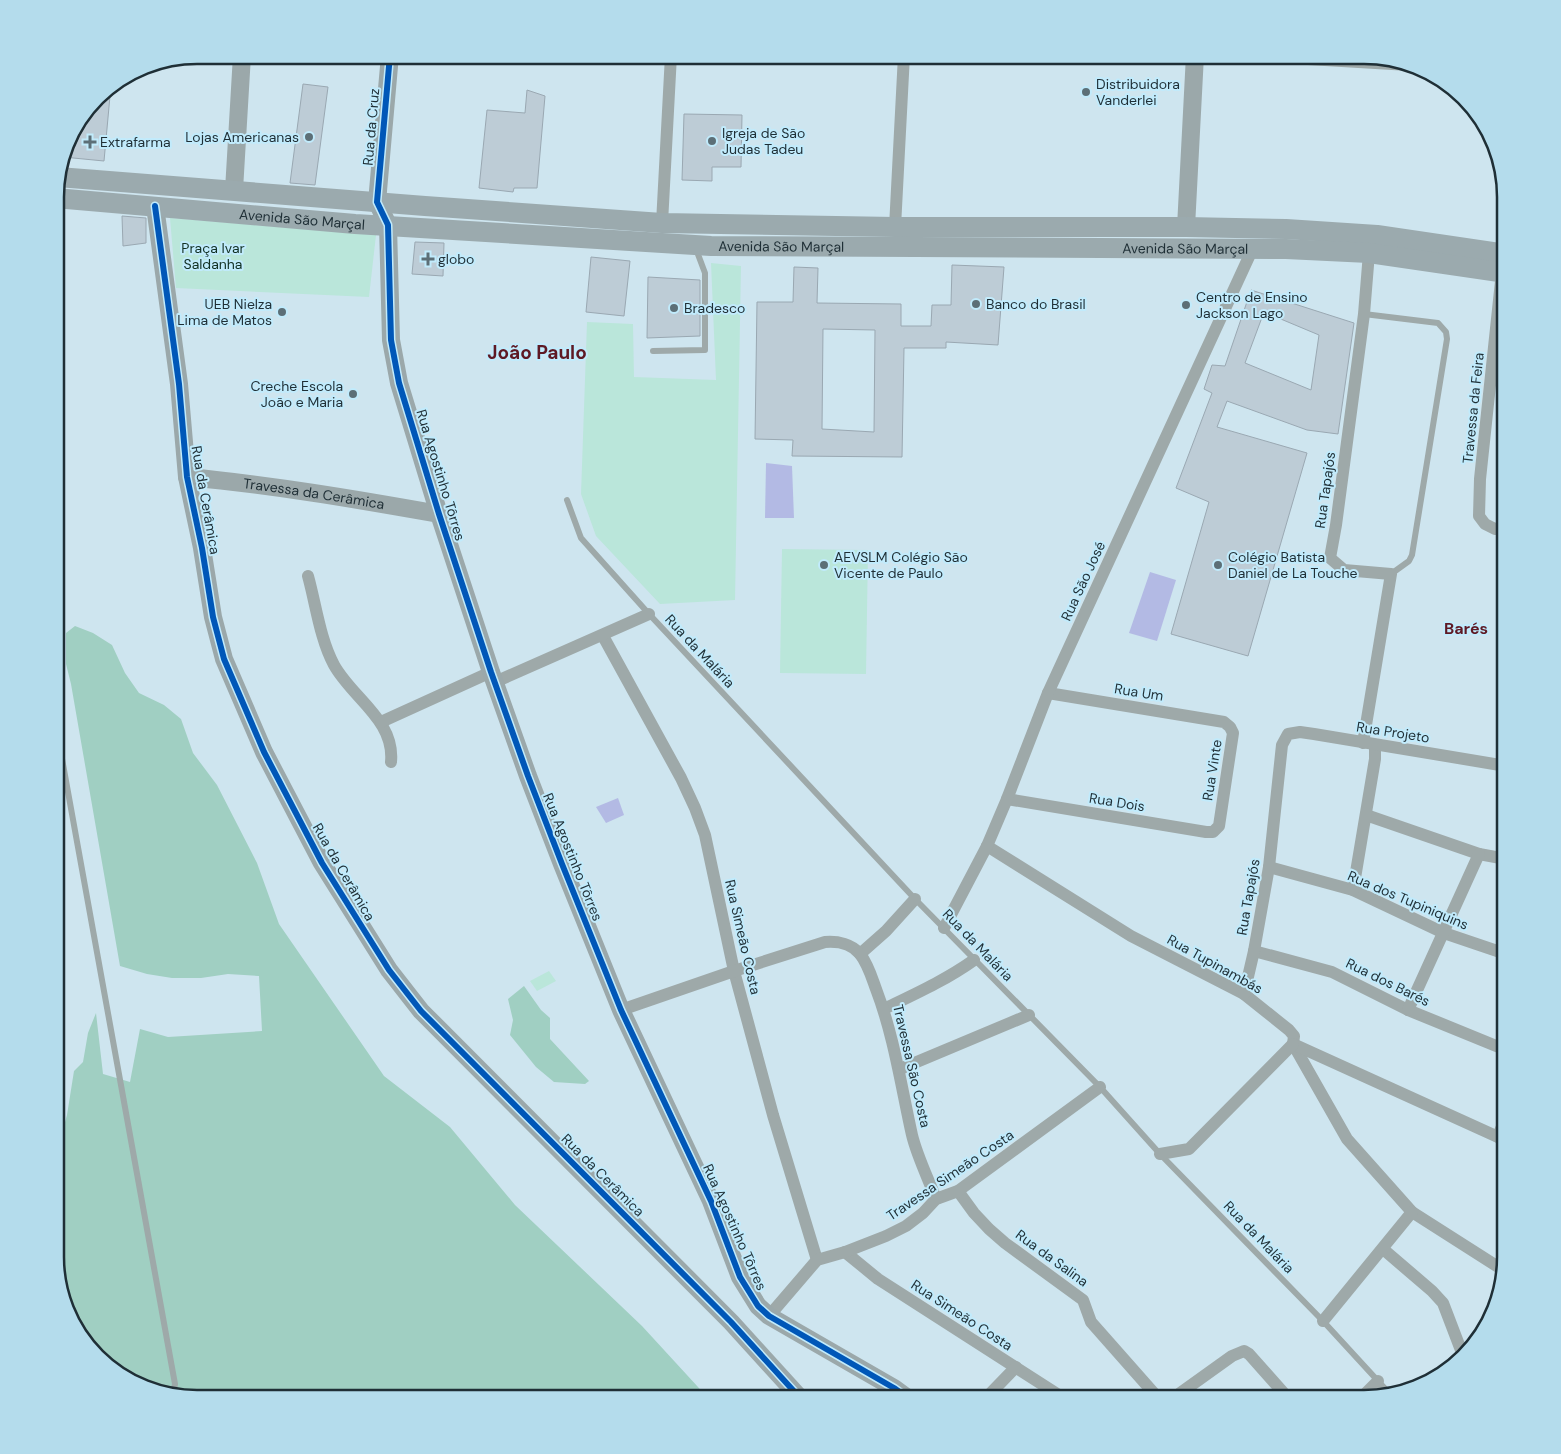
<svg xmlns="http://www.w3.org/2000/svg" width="1561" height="1454" viewBox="0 0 1561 1454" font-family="'DM Sans',sans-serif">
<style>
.green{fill:#bae6da}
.forest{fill:#a0cfc2}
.water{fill:#b3bae4}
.building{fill:#bdccd6;stroke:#9aa8b2;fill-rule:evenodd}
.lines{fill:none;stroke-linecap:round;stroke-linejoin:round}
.lane{stroke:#9ea9a9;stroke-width:6}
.street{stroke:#9ea9a9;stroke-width:12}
.secondary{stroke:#9ba8aa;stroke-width:18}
.primary{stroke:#9baaae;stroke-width:20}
.cycleway-casing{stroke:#c1ebfc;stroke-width:9}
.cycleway{stroke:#0057b8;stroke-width:6}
.poi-dot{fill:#5c6f77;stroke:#c1ebfc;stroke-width:2}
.labels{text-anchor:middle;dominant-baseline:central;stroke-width:4;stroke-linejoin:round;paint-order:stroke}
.poi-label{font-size:14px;fill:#1f2f36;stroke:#c1ebfc;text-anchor:start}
.street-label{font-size:14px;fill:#1f2f36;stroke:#c1ebfc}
.park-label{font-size:14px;fill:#123124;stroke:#c1ebfc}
.quarter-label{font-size:16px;font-weight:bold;fill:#5e1924;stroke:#c1ebfc}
.district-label{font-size:19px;font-weight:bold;fill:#5e1924;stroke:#c1ebfc}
.rim{fill:none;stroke:#1f2f36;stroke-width:2.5}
</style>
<rect width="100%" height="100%" fill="#cee5ef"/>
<!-- green -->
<g class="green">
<polygon points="170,218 376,235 369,297 176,288"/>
<polygon points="711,263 741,266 735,600 660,604 596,536 581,494 587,322 633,324 634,377 716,380"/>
<polygon points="782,549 868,550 866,674 780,673"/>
<polygon points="549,971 556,981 537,991 530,981"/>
</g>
<!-- forest -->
<g class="forest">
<polygon points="75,626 93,633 112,645 125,673 139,693 164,705 181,719 193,753 217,785 257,863 279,924 384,1076 450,1127 515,1205 642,1326 709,1399 638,1399 626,1392 615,1395 615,1399 196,1399 142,1388 96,1357 66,1312 55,1267 55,1167 60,1140 67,1115 74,1071 83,1062 88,1033 96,1013 103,1074 130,1082 140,1029 168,1037 262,1031 259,976 228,974 201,978 172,978 147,974 120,966 71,684 66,664 66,633"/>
<polygon points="524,986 541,1010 550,1018 550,1039 589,1081 585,1084 554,1082 536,1067 510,1035 513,1020 508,999"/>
</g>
<!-- water -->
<g class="water">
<polygon points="766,463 792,466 794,518 765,518"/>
<polygon points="1150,572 1176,580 1157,641 1129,633"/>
<polygon points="618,798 624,815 606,823 596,807"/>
</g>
<!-- building -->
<g class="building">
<polygon points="303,84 328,87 315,185 290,183"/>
<polygon points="527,90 545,96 537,188 514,188 513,192 479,188 487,110 525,113"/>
<polygon points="99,95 110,96 104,161 63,157 70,134"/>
<polygon points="684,114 742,115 741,167 712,167 712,181 682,180"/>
<polygon points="122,216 146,218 146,243 123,246"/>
<polygon points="415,242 444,243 443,276 412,274"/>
<polygon points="591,257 630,261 624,316 586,312"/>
<path d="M952,265L1004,267L998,345L946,342V348H904L902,457L792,456L793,440L755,439L757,302H793L794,267L818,268L817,303L901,304V326H931L932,305H951ZM823,329L875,330L874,432L822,429Z"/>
<polygon points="648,277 700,280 700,336 647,338"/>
<path d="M1251,290L1354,323L1338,434L1307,430L1227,401L1217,427L1307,453L1248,656L1171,634L1209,502L1176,488L1212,393L1204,389L1212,365L1225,366ZM1264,312L1319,335L1311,390L1245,363Z"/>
</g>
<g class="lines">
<!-- lane -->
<g class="lane">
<polyline points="1364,314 1438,323 1446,332 1447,339 1412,555 1409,561 1391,574"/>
<polyline points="653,351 705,350 705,273 696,249"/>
<polyline points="567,500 581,538 649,614 915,899 1100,1087 1160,1154 1323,1321 1390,1394"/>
<polyline points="55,720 175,1384 173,1394"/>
</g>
<!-- street -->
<g class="street">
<polyline points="1242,55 1409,65"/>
<polyline points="662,223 671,55"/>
<polyline points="895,227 904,55"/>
<polyline points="1502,272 1480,479 1479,516 1485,524 1495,529 1506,528"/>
<path d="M308,576C316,605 320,639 334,665C353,699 395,720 391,762"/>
<polyline points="603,636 681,778 695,808 705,835 734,971 773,1115 817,1260"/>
<polyline points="495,682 649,614"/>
<polyline points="381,722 491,672"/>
<polyline points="1363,743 1391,574 1344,570 1330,558 1336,525 1364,314 1369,253"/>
<polyline points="1007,799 1206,832 1213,832 1219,826 1233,733 1230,727 1224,722 1048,693"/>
<polyline points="1366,815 1479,854 1506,859"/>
<polyline points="987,846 1131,936 1244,994 1289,1030 1294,1036 1293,1044"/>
<polyline points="1269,867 1353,890 1444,933 1506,954"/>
<polyline points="1353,890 1375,759 1375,745"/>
<polyline points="944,928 987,846 1007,799 1048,693 1253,248"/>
<polyline points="1254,951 1332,972 1408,1010 1506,1050"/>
<polyline points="860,954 886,931 915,899"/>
<polyline points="1244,994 1254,951 1269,867 1282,745 1288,734 1300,732 1314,734 1506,766"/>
<path d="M884,1009C915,994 946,980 974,960"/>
<path d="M621,1010L734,971L825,942C838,941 852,944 860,954C868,964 872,978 876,989C894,1036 901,1086 912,1135C917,1156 928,1178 936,1199"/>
<polyline points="1408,1010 1479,854"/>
<polyline points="1293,1044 1347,1139 1412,1212 1503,1270"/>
<polyline points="1293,1044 1498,1137 1506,1138"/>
<polyline points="900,1069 1029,1015"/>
<polyline points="1498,1137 1506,1116"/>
<polyline points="1160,1154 1189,1149 1293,1044"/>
<polyline points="958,1191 974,1213 989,1229 1005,1243 1083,1300 1091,1322 1159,1399"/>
<polyline points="1383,1249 1432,1291 1443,1303 1464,1358"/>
<polyline points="845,1252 878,1279 1065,1399"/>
<polyline points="769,1316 817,1260 845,1252 886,1236 906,1226 923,1213 936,1199 958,1191 1100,1087"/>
<polyline points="1323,1321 1412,1212"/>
<polyline points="985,1399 1016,1367"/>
<polyline points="1172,1399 1232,1356 1244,1351 1249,1354 1289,1399"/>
<polyline points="1360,1399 1378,1381"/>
</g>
<!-- secondary -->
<g class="secondary">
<polyline points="390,55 377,202 388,225 391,340 399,383 439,514 491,672 528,776 562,864 621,1010 711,1201 740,1277 758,1306 769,1316 894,1388 909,1399"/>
<polyline points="234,190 242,55"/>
<polyline points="155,206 179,384 187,477 202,548 213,617 224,659 264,752 322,863 389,970 421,1011 731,1322 801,1399"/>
<polyline points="1186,227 1195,55"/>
<path id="s1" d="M187,477C272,485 355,499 439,514"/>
</g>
<!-- primary -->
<g class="primary">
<polyline points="58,177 425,206 662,223 895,227 1186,227 1286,229 1377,235 1506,254"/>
<path id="s2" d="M55,198L355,224L711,246L1286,249L1369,253L1506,273"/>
</g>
<!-- cycleway casing -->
<g class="cycleway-casing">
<g id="cycleway">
<polyline points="390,55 377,202 388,225 391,340 399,383 439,514 491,672 528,776 562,864 621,1010 711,1201 740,1277 758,1306 769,1316 894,1388 909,1399"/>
<polyline points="155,206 179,384 187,477 202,548 213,617 224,659 264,752 322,863 389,970 421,1011 731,1322 801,1399"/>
</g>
</g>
<!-- cycleway -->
<use href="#cycleway" class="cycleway"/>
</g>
<!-- markers -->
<g class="poi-dot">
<circle cx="1086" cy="92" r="5"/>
<circle cx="309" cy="137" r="5"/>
<circle cx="712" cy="141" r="5"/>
<path d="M87.5 134.5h5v5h5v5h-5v5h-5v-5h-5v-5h5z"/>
<path d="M425.5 251.5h5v5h5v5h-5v5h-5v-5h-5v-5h5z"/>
<circle cx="976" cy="304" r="5"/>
<circle cx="1186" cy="305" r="5"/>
<circle cx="674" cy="308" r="5"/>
<circle cx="282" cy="312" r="5"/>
<circle cx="353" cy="394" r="5"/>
<circle cx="824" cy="565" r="5"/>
<circle cx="1218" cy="565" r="5"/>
</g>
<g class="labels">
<!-- poi labels -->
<g class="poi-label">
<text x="1096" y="84">Distribuidora<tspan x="1096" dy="16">Vanderlei</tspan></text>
<text x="722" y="133">Igreja de São<tspan x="722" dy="16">Judas Tadeu</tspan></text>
<text x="299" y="137" text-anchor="end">Lojas Americanas</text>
<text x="100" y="142">Extrafarma</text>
<text x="438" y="259">globo</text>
<text x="1196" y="297">Centro de Ensino<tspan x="1196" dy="16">Jackson Lago</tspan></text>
<text x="272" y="304" text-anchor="end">UEB Nielza<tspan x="272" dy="16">Lima de Matos</tspan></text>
<text x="986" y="304">Banco do Brasil</text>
<text x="684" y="308">Bradesco</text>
<text x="343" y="386" text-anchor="end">Creche Escola<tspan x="343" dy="16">João e Maria</tspan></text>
<text x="834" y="557">AEVSLM Colégio São<tspan x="834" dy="16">Vicente de Paulo</tspan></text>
<text x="1228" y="557">Colégio Batista<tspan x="1228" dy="16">Daniel de La Touche</tspan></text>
</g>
<!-- street labels -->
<g class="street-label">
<text transform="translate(371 127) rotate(-85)">Rua da Cruz</text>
<text stroke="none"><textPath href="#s2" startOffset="248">Avenida São Marçal</textPath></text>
<text stroke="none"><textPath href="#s2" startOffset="728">Avenida São Marçal</textPath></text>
<text stroke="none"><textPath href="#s2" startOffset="1132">Avenida São Marçal</textPath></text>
<text transform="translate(1473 408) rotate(-84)">Travessa da Feira</text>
<text transform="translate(441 475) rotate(73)">Rua Agostinho Tôrres</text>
<text transform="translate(1325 490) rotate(-82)">Rua Tapajós</text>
<text stroke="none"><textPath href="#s1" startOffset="128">Travessa da Cerâmica</textPath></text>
<text transform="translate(206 500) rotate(80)">Rua da Cerâmica</text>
<text transform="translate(1083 581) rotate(-65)">Rua São José</text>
<text transform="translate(700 651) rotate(47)">Rua da Malária</text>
<text transform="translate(1139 692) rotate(9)">Rua Um</text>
<text transform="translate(1393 732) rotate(9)">Rua Projeto</text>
<text transform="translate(1212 770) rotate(-81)">Rua Vinte</text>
<text transform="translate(1117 802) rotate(9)">Rua Dois</text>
<text transform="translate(573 857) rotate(68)">Rua Agostinho Tôrres</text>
<text transform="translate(344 872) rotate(60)">Rua da Cerâmica</text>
<text transform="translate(1248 897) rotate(-80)">Rua Tapajós</text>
<text transform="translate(1408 900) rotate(23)">Rua dos Tupiniquins</text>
<text transform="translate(743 937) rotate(77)">Rua Simeão Costa</text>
<text transform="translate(978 945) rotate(46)">Rua da Malária</text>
<text transform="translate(1215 964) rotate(29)">Rua Tupinambás</text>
<text transform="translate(1388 982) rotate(26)">Rua dos Barés</text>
<text transform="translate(912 1066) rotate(77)">Travessa São Costa</text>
<text transform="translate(603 1175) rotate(45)">Rua da Cerâmica</text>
<text transform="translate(950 1175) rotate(-34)">Travessa Simeão Costa</text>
<text transform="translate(735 1227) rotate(66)">Rua Agostinho Tôrres</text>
<text transform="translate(1259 1237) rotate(46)">Rua da Malária</text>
<text transform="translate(1052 1258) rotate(36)">Rua da Salina</text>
<text transform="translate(962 1315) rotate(33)">Rua Simeão Costa</text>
</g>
<!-- park labels -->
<g class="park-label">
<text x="213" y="248">Praça Ivar<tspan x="213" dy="16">Saldanha</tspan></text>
</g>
<!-- quarter labels -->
<g class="quarter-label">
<text x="1466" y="628">Barés</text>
</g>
<!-- district labels -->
<g class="district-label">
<text x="537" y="352">João Paulo</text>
</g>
</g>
<!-- crop -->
<path d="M0 0H1561V1454H0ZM197 64H1364A133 133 0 0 1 1497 197V1257A133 133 0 0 1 1364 1390H197A133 133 0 0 1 64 1257V197A133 133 0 0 1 197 64Z" fill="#b4dcec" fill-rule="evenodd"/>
<path class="rim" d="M197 64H1364A133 133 0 0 1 1497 197V1257A133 133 0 0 1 1364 1390H197A133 133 0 0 1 64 1257V197A133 133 0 0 1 197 64Z"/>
</svg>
